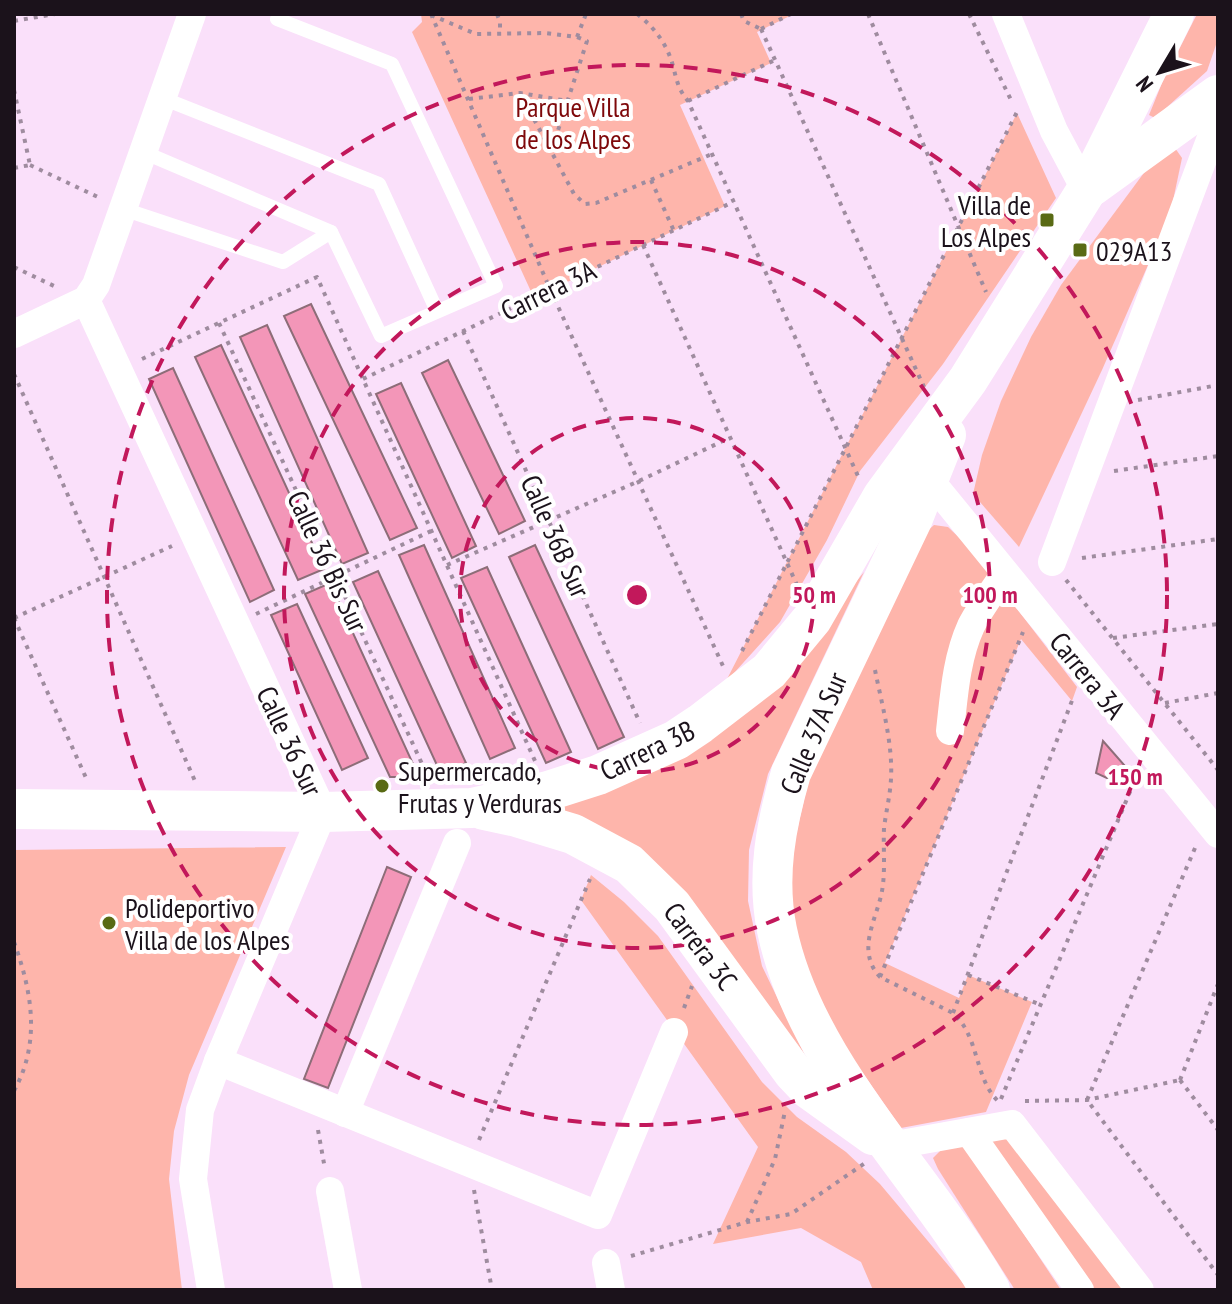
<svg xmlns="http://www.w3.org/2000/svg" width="1232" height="1304" viewBox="0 0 1232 1304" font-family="'PT Sans Narrow',sans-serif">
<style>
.green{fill:#feb5ab}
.building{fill:#f396b8;stroke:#8d6d78;stroke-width:2}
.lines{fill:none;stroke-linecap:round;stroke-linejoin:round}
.path{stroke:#9f8c9f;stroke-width:4;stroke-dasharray:4 6;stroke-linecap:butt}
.service{stroke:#fff;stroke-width:14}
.minor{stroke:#fff;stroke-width:28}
.secondary{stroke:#fff;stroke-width:40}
.ring{fill:none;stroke:#c2185b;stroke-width:4;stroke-dasharray:14 10}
.poi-dot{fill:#596a14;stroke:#fff;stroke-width:3}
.labels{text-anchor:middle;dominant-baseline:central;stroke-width:8;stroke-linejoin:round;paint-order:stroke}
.park-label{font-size:28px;fill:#7e080a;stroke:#fff}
.poi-label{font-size:28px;fill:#1b121b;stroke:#fff;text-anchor:start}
.street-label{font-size:28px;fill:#1b121b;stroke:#fff}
.centre{fill:#c2185b;stroke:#fff;stroke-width:4}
.ring-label{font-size:24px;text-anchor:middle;font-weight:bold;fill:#c2185b;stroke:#fff;stroke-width:8;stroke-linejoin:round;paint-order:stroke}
</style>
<rect width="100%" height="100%" fill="#fae0fa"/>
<!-- green -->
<g class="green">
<polygon points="421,14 794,14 757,32 771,63 680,105 725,206 534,298 412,32 422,22"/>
<polygon points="1197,14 1218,14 1218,39 1207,71 1155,118 1149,115 1162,83"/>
<polygon points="1017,113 1056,198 943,364 860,471 827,540 780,622 725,683"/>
<polygon points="1175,148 1182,158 1170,215 1102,370 1019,547 973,494 982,455 1001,401 1031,337 1061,285 1149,166"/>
<polygon points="934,525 948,527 971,549 1077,687 1072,701 1021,639 885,963 959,998 968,975 1032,1002 986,1112 901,1128 835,1033 804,978 787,874 816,748 925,533"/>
<polygon points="864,572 768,774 749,850 748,901 762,966 812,1070 548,809 771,687"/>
<polygon points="286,847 189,1075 174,1131 169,1179 182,1290 14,1290 14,850"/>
<polygon points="591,875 624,902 658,936 762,1082 797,1117 846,1152 880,1184 969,1290 873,1290 861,1262 801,1228 713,1244 758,1147 581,900"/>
<polygon points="984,1137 1012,1138 1133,1290 1093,1290"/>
<polygon points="947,1144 967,1148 1061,1290 1015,1290 938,1169 933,1158"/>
</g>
<!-- building -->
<g class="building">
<polygon points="311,304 417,528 390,540 284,316"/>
<polygon points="267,325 368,553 342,564 240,337"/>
<polygon points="221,345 324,569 298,580 195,357"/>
<polygon points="448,360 525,521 499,534 422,373"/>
<polygon points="173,368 274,590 250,602 149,379"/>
<polygon points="401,383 476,546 452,558 376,394"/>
<polygon points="424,545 515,748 490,759 399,555"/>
<polygon points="535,545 624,737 598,749 509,557"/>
<polygon points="487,567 571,752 546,763 461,578"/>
<polygon points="378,571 466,763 441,774 353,582"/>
<polygon points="330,583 419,777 390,777 305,594"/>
<polygon points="297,604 368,758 342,770 271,615"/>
<polygon points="1103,741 1132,774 1126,787 1096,773"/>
<polygon points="387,867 411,877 328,1088 304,1079"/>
</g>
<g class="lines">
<!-- path -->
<g class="path">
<polyline points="431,14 550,289 723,666"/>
<polyline points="497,14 500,22 500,33"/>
<path d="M637,14C655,28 667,44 673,66C677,81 678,89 688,101L858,476"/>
<polyline points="741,14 744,21 761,29"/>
<polyline points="868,14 986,292"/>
<polyline points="969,14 1012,102"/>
<polyline points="431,15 476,34 546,33 577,37 586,14"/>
<polyline points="14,21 55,14"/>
<polyline points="761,29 924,387"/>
<polyline points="761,29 791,14"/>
<polyline points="14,90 30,165"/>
<polyline points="520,93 574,194 585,204 596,203 712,154"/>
<polyline points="469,99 520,93 568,101"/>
<polyline points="688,101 775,60"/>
<polyline points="552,149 587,41 577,37"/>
<polyline points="30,165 100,198"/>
<polyline points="14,168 30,165"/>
<polyline points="651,180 674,231"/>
<polyline points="643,245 797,585"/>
<polyline points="14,267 54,286"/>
<polyline points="219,323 429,779"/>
<polyline points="463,331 640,723"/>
<polyline points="142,359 317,277 535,761"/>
<polyline points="14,374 195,781"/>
<polyline points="363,379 733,202"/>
<polyline points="1138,400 1218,385"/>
<polyline points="1114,471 1218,456"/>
<polyline points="1082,558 1218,539"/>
<polyline points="447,565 639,481 729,438"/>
<polyline points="1066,580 1218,770"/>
<polyline points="256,614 431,531"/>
<polyline points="14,618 172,546"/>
<polyline points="14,618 87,780"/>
<polyline points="1113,638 1218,624"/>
<polyline points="742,651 1018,110"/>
<path d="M875,670C882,705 893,744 891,779C890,796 886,812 884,828C883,850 886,875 881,896C874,924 857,952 880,977L953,1013C980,1037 974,1079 999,1102"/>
<polyline points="1165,703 1218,693"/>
<polyline points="1195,848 1087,1100 1218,1275"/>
<path d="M14,942C32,992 41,1042 14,1091"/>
<polyline points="968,975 1041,1005"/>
<polyline points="880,977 1023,632"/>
<polyline points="684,1008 692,986"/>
<polyline points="953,1013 1073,698"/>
<polyline points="1180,1080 1218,984"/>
<polyline points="1180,1080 1218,1130"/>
<polyline points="1001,1099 1137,775"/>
<polyline points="1025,1101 1087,1100 1180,1080"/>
<polyline points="318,1130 325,1169"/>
<polyline points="479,1140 590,879"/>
<polyline points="474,1190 492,1290"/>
<polyline points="747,1222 775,1159 785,1111"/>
<polyline points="631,1256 747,1222 791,1214 865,1163"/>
</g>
<!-- service -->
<g class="service">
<polyline points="162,98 379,184 437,311"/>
<polyline points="143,152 331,232 381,336 496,286 392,64 277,19"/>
<polyline points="123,209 283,262 331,232"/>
</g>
<!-- minor -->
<g class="minor">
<polyline points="1006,14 1054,131 1086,191"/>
<polyline points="86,300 323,812 218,1061 200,1110 193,1179 211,1290"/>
<polyline points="14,334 86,300 96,285 192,14"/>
<polyline points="929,479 1218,834"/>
<polyline points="1052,562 1218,119"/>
<path d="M950,731C954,696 956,659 971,626C980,608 994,590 1005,573"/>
<polyline points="218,1061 598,1215 674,1032"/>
<polyline points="345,1113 457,843"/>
<polyline points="969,1132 1080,1290"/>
<polyline points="890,1146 1012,1124 1140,1290"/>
<polyline points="330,1191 348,1290"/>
<polyline points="606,1263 611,1290"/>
</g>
<!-- secondary -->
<g class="secondary">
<polyline points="1092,186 1218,95"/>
<path d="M946,435L913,518L791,773C776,824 766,877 777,930C805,1065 923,1173 990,1290"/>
<polyline points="14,809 323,812 472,808 548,791 598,775 676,740 700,724 769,671 812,619 883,496 968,380 1086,191 1174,14"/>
<polyline points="484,810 517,817 573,834 629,864 672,906 793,1072 809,1089 873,1135"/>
</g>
</g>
<!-- distance rings -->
<g class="ring">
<circle cx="637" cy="595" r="177"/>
<circle cx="637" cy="595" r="353"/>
<circle cx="637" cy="595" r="530"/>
</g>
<!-- markers -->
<g class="poi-dot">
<rect x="1039" y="212" width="16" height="16" rx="4"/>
<rect x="1072" y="242" width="16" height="16" rx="4"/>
<circle cx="382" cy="786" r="8"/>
<circle cx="109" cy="923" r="8"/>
</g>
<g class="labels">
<!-- park labels -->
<g class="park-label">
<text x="573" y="106">Parque Villa<tspan x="573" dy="32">de los Alpes</tspan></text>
</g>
<!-- poi labels -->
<g class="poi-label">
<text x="1031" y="204" text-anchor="end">Villa de<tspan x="1031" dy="32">Los Alpes</tspan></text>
<text x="1096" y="250">029A13</text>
<text x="398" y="770">Supermercado,<tspan x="398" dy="32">Frutas y Verduras</tspan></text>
<text x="125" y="907">Polideportivo<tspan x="125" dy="32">Villa de los Alpes</tspan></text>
</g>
<!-- street labels -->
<g class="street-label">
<text transform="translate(548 290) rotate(-26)">Carrera 3A</text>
<text transform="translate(556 536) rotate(66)">Calle 36B Sur</text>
<text transform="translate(328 561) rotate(65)">Calle 36 Bis Sur</text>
<text transform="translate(1088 675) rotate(51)">Carrera 3A</text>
<text transform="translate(813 733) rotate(-67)">Calle 37A Sur</text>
<text transform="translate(290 741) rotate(65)">Calle 36 Sur</text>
<text transform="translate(647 750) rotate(-26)">Carrera 3B</text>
<text transform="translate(701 946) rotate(53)">Carrera 3C</text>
</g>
</g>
<circle cx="637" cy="595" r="12" class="centre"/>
<g class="ring-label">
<text x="814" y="603">50 m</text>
<text x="990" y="603">100 m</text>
<text x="1135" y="785">150 m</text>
</g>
<!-- border -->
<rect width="1232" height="1304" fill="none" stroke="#1b121b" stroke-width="32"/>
<!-- north arrow -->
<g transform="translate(1160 72) rotate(232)" stroke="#ffffff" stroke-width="6" paint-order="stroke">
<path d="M0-6L14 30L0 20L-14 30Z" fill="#1b121b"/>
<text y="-12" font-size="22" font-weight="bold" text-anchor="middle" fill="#1b121b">N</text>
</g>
</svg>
